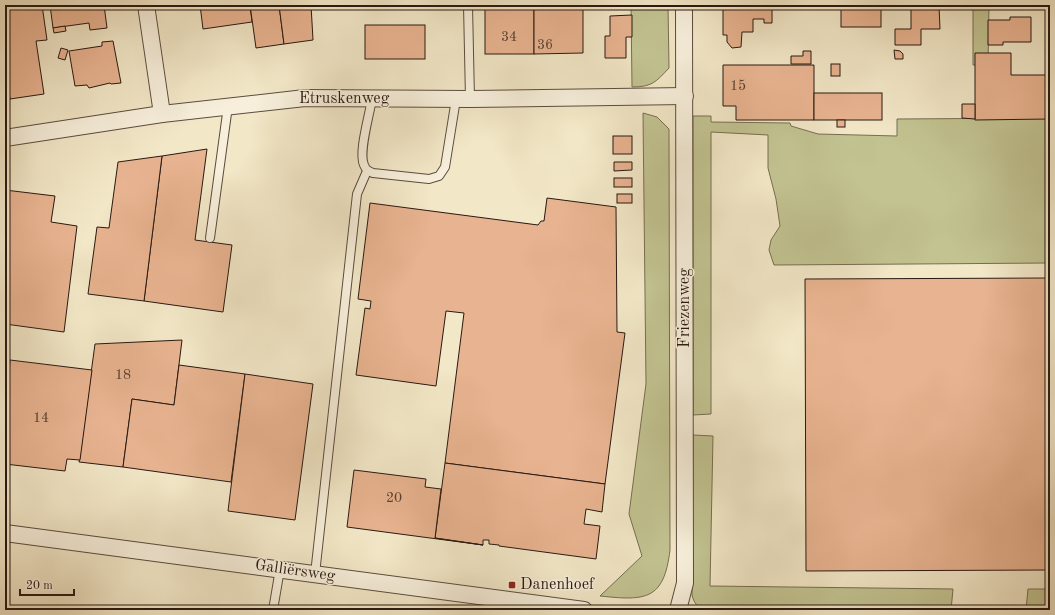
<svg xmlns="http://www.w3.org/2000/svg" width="1055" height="615" viewBox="0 0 1055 615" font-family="'Old Standard TT',serif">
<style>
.green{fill:#c2c391;stroke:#766e51}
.building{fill:#e8b390;stroke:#291911}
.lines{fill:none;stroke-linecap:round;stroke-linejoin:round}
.lane-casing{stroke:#5b4c3e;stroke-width:10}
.street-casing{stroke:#5b4c3e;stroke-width:18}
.lane{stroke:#f7efdb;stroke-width:8}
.street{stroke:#f7efdb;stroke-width:16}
.poi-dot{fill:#8f2418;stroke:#f7efdb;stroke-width:1.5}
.labels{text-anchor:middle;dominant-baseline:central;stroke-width:3;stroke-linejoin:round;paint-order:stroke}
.number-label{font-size:14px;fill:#594031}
.street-label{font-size:16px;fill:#291911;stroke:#f7efdb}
.poi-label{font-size:16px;fill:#291911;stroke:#f7efdb;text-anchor:start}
</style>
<rect width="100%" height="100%" fill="#f2e7c7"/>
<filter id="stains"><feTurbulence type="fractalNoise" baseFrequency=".005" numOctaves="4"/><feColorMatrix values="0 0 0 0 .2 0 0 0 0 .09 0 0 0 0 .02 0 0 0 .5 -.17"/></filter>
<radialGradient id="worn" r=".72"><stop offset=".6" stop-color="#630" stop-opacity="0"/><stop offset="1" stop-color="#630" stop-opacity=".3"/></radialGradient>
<!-- green -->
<g class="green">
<path d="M631,5H668L669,68C656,82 652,87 632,87Z"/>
<polygon points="973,5 989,5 988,65 973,65"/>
<path d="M643,113L657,117L669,129L670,550C664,600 646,601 600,596L642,556L629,514L646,384Z"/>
<polygon points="693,116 711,116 711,122 790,123 791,126 818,134 897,136 897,119 1050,118 1050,263 774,265 769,250 771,240 780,226 776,199 768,168 768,135 711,132 711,414 693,415"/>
<path d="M693,435L713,436L710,586L953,589L951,610H705C697,607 694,603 692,595Z"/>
<polygon points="1028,589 1050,589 1050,610 1026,610"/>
</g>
<!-- building -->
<g class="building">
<polygon points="24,5 42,5 47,40 36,41 44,94 10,99 5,67 5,8"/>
<polygon points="50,5 104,5 107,28 90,30 89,23 53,28"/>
<polygon points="200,5 250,5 252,22 203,29"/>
<polygon points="250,5 279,5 284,44 256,48"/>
<polygon points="279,5 311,5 313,40 284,44"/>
<rect x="485" y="5" width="49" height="49"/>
<polygon points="534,5 583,5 583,53 534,54"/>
<polygon points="723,5 772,5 772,23 764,23 764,19 753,19 753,32 742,32 741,47 732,48 727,42 727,35 723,35"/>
<rect x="841" y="5" width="40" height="22"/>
<polygon points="911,5 939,5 940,29 921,29 921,45 895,45 895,29 911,29"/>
<polygon points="632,15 632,37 626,37 626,58 605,58 605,36 610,36 610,16"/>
<polygon points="1010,17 1031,17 1031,42 1003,42 1003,45 988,45 988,20 1010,20"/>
<rect x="365" y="25" width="60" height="34"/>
<polygon points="65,26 66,31 54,33 53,28"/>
<polygon points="113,41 121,83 111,84 110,83 89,88 87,85 75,86 69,51 102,46 102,42"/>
<polygon points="61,48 68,50 65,60 58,58"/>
<polygon points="894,50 900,51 903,54 903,59 895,59"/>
<polygon points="803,51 811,51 811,64 791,64 791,56 803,56"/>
<polygon points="975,53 1011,53 1011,75 1050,75 1050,119 975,120"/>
<rect x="831" y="64" width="9" height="12"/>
<polygon points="723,65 814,65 814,120 736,120 736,106 723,106"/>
<rect x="814" y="93" width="68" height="27"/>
<polygon points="962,104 975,104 975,119 962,118"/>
<rect x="837" y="120" width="8" height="7"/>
<rect x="613" y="136" width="19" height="18"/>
<polygon points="207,149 195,240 232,245 223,312 144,301 162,156"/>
<polygon points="162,156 144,301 88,294 97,227 109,228 118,162"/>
<polygon points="614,162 632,162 632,170 614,171"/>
<rect x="614" y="178" width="18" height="9"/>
<polygon points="5,190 55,196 51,222 77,226 64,332 5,324"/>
<rect x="617" y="194" width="15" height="9"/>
<polygon points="547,198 616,207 617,332 625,333 605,484 445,463 464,313 446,311 436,386 356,375 365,308 370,309 371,301 358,299 370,203 538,225 541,221 544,221"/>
<polygon points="1050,278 1050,570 806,571 805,279"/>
<polygon points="182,340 174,405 132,399 123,467 79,462 95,344"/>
<polygon points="10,360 92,370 80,460 67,459 65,471 5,464 5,372 9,373"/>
<polygon points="179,365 245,374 231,482 123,467 132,399 174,405"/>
<polygon points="245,374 313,384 295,520 228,511"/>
<polygon points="445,463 605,484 602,512 586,509 584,524 600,526 596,559 499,546 499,545 489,544 489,540 483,540 483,545 435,538"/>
<polygon points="354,470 426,479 425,487 441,489 435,538 483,545 347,527"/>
<polygon points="192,607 216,610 192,610"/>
</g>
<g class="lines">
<!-- lane casing -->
<g class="lane-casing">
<g id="lane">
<polyline points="468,5 470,99"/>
<path d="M372,98C370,114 358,152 364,165C366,170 368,171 373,173L429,179L439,176L445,167L456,99"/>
<polyline points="210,238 228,106"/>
<polyline points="315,574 357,194 367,171"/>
<polyline points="273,610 280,569"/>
</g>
</g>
<!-- street casing -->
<g class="street-casing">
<g id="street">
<polyline points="146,5 162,114"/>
<polyline points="5,138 162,114 305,98 470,99 685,96"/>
<polyline points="5,533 584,610"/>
<polyline points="678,610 685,583 684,5"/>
</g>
</g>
<!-- lane -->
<use href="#lane" class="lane"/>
<!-- street -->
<use href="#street" class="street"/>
</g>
<!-- markers -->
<rect class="poi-dot" x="508" y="581" width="8" height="8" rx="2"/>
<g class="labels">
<!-- number labels -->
<g class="number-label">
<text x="509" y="37">34</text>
<text x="545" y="45">36</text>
<text x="738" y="86">15</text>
<text x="123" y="375">18</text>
<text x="41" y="418">14</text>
<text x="394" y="498">20</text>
</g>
<!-- street labels -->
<g class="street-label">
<text x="344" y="99">Etruskenweg</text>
<text transform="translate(685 308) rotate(-90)">Friezenweg</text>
<text transform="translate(295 571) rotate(8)">Galliërsweg</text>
</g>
<!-- poi labels -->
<g class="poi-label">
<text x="520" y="585">Danenhoef</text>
</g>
</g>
<!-- margin -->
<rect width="1055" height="615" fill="none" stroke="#f2e7c7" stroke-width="20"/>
<rect x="6" y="6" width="1043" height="603" fill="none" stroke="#291911" stroke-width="2"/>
<rect x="10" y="10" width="1035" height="595" fill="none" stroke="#291911"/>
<!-- scale -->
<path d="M20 589v6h54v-6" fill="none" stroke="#291911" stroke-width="2"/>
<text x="26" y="589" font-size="12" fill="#291911" stroke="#f7efdb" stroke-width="3" paint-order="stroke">20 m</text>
<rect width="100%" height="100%" filter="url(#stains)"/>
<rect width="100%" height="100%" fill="url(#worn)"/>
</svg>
